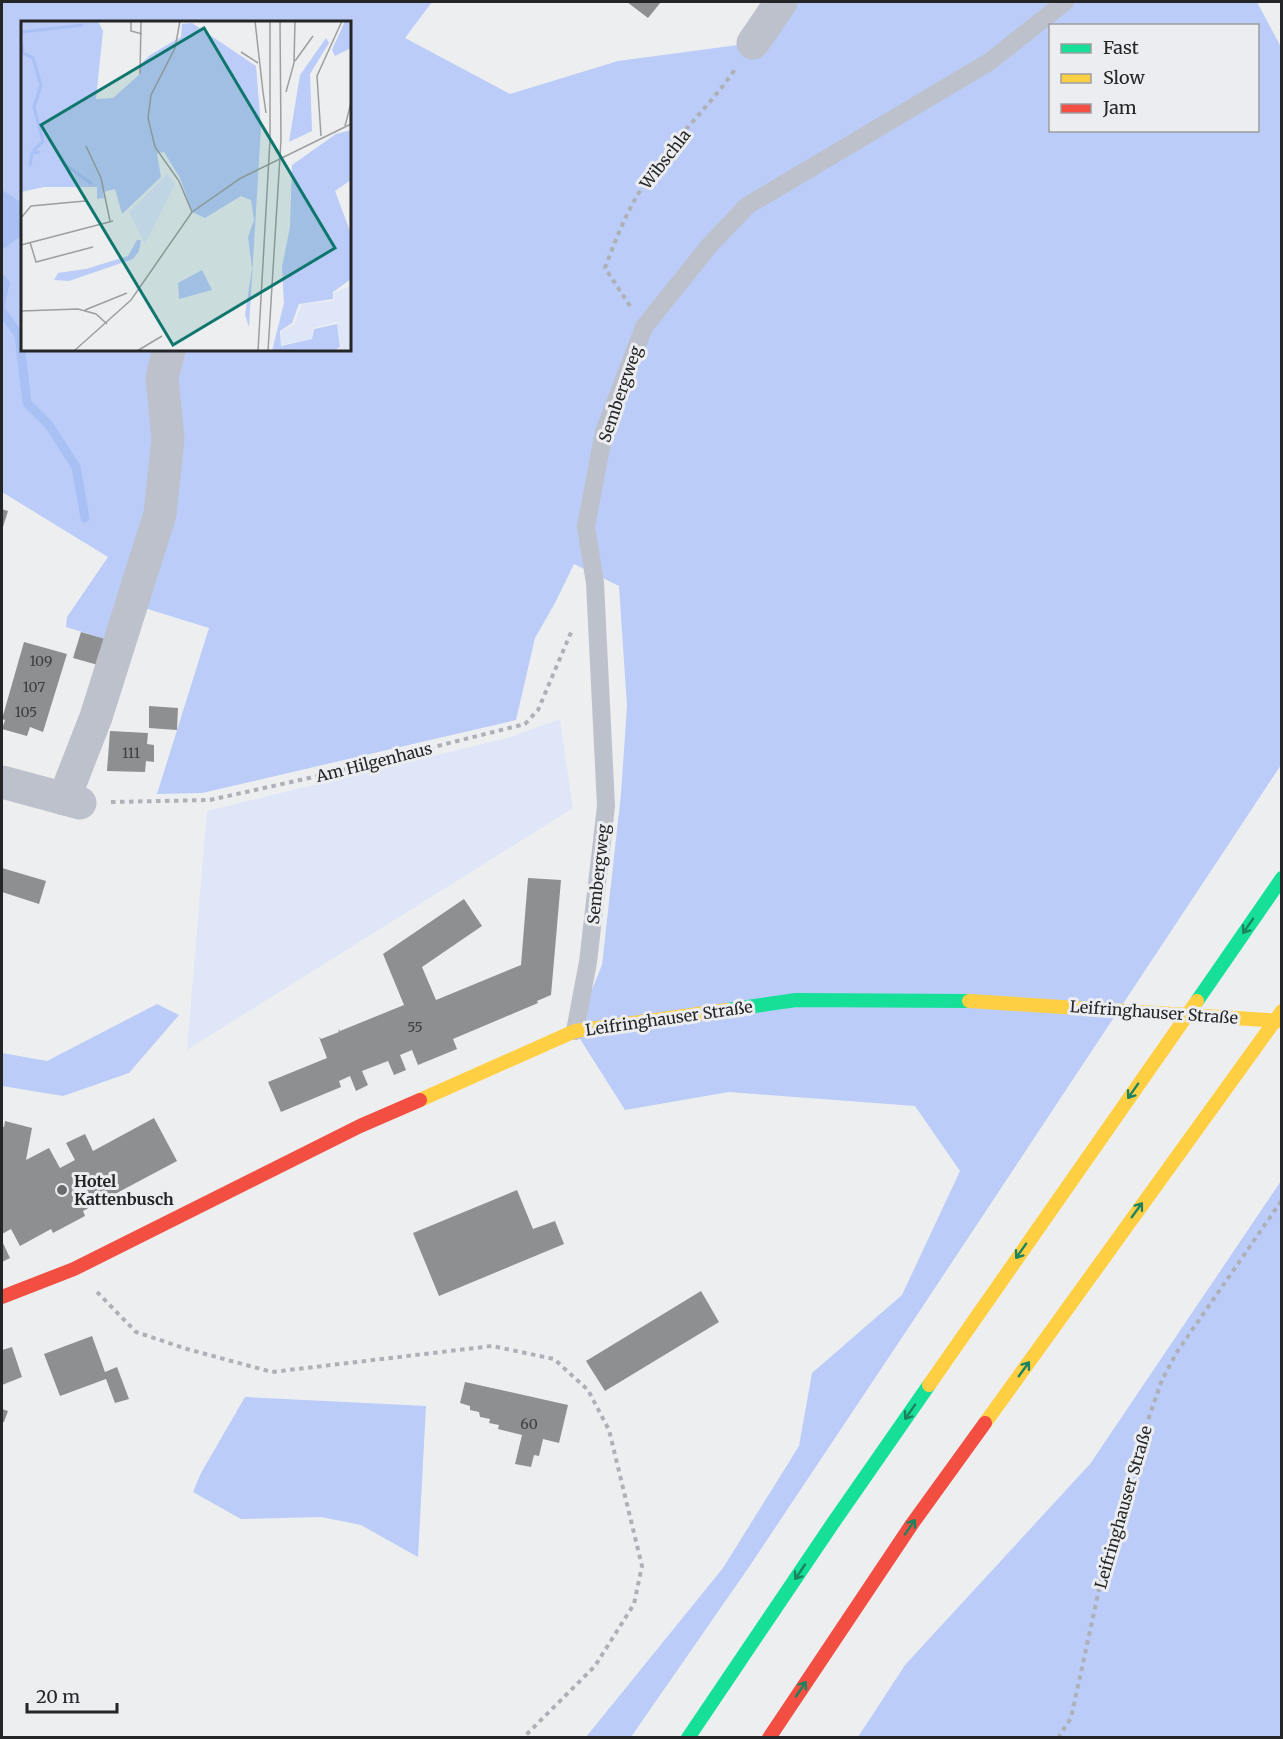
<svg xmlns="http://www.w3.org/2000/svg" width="1283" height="1739" viewBox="0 0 1283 1739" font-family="Merriweather,serif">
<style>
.green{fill:#dee6f8}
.forest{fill:#baccf7;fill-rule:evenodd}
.water{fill:#a9c0f5}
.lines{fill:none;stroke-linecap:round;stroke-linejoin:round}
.stream{stroke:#a9c0f5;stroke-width:9}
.building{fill:#8e8f90}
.path{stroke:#adb1b7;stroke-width:4;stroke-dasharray:4.5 4.5;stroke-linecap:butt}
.lane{stroke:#bdc1cb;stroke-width:18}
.street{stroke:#bdc1cb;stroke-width:33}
.fast{stroke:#16e098;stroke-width:14}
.slow{stroke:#ffcf43;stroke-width:14}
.jam{stroke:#f24e42;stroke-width:14}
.oneway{stroke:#1d825f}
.poi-dot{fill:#6a6b6d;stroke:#ecedf1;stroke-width:2}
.labels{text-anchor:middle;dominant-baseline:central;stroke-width:6;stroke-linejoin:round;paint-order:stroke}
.number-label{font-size:14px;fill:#3e4040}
.street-label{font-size:16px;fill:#242526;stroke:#ecedf1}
.poi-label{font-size:16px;font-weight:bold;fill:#242526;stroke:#ecedf1;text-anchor:start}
.inset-river{fill:none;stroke:#a9c0f5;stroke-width:3}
.inset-road{fill:none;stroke:#9d9e9f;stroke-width:1.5}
.view{fill:#0f766e;fill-opacity:0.15;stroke:#0f766e;stroke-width:3}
.inset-edge{fill:none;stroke:#242526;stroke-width:3}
</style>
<rect width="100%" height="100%" fill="#edeef0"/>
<!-- green -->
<polygon class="green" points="560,719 573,808 187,1050 207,811 511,737"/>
<!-- forest -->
<g class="forest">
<path d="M2,2H432L405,38L510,94L618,61L753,43L786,2H1257L1281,47V765L923,1306L749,1567L631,1737H586L723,1568L799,1446L812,1373L902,1295L960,1171L915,1106L729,1092L625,1110L575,1031L602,965L621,794L627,706L619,586L574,564L555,603L535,638L516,720L202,793L157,794L209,628L138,606L105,639L66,627L67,617L108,557L2,492ZM22,22H350V350H22ZM1050,26H1258V130H1050Z"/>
<polygon points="157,1004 179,1015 129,1073 63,1096 2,1086 2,1053 47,1061"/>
<polygon points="1281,1181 1281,1737 858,1737 905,1665 1090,1464"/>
<polygon points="245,1397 426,1406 418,1557 361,1525 321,1517 241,1519 193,1492 201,1473"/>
</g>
<!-- water -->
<g class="water">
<polygon points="2,190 22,203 22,235 2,250"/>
<polygon points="4,275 10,282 3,313 2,276"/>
</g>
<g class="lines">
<!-- stream -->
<polyline class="stream" points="3,313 19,335 27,403 49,425 76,467 85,518"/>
</g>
<!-- building -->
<g class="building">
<polygon points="627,2 661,2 648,18"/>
<polygon points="2,509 8,511 2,530"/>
<polygon points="81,632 105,639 98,665 73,658"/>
<polygon points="24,642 67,654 43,732 30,727 27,736 2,729 5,720 2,719"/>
<polygon points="149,706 178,708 177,730 149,728"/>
<polygon points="110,731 148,733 147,744 154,745 154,762 146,761 145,772 107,771"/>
<polygon points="2,868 46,881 39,904 2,892"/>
<polygon points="528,878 561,880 551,995 537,1001 538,1003 453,1039 457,1049 418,1065 412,1050 400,1055 406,1070 394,1075 388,1061 362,1071 368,1085 356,1091 350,1076 339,1081 341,1087 281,1112 268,1082 327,1058 319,1037 321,1039 339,1032 338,1029 340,1031 404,1005 383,954 464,899 482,926 422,967 436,1000 521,965"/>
<polygon points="154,1118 177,1161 83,1211 85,1216 53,1233 51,1229 20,1246 11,1229 2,1234 2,1126 4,1127 5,1121 32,1128 26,1160 49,1148 60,1168 75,1160 66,1143 85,1134 93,1151"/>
<polygon points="517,1190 533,1229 555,1221 564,1244 439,1296 413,1233"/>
<polygon points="2,1241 10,1258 2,1262"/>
<polygon points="701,1291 719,1322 605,1391 586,1361"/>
<polygon points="92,1336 105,1372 117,1367 129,1399 115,1403 106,1379 60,1396 44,1354"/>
<polygon points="12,1347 22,1377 2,1385 2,1350"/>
<polygon points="465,1382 568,1405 559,1443 543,1439 539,1456 534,1455 531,1467 515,1464 522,1435 498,1429 499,1425 489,1423 490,1419 480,1417 479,1412 470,1410 470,1406 460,1403"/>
<polygon points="2,1409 8,1411 4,1422 2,1422"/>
</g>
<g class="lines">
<!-- path -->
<g class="path">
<path d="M630,306L605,268C619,230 632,199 657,165C682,131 712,103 736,68"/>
<polyline points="111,802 210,800 318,776 525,724 538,710 572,630"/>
<polyline points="97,1292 136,1332 187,1349 272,1372 492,1346 554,1359 588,1390 609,1430 642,1566 634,1604 595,1666 523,1738"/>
<polyline points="1058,1738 1071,1718 1100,1585 1133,1463 1162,1380 1177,1352 1282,1200"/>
</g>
<!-- lane -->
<polyline class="lane" points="575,1031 588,962 606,806 595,583 586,526 604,432 644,327 709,246 747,206 989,62 1065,2"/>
<!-- street -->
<g class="street">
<polyline points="753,43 781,2"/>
<polyline points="2,782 80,803"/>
<polyline points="64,799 96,717 160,514 168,439 162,378 169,350"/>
</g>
<!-- fast -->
<g class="fast">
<polyline points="1197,1001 1282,878"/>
<polyline points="727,1010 796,1000 969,1001"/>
<polyline points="688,1738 831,1526 929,1385"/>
</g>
<!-- slow -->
<g class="slow">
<polyline points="969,1001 1282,1021"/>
<polyline points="420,1100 575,1031 727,1010"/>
<polyline points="929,1385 1197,1001"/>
<polyline points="985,1423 1282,1011"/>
</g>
<!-- jam -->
<g class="jam">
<polyline points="2,1297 74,1269 360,1126 420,1100"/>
<polyline points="769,1738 912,1524 985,1423"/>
</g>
</g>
<!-- one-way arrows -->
<defs><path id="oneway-shaft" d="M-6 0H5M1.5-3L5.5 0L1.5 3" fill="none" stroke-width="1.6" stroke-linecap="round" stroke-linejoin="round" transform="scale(1.5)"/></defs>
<g class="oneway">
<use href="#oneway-shaft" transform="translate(1248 926) rotate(125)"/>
<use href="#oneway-shaft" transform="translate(1133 1091) rotate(125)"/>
<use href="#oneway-shaft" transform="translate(1137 1210) rotate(-54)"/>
<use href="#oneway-shaft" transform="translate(1021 1251) rotate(125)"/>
<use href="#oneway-shaft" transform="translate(1024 1369) rotate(-54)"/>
<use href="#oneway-shaft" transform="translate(910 1412) rotate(125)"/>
<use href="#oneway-shaft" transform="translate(910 1527) rotate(-55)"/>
<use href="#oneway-shaft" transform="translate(800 1572) rotate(124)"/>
<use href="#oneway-shaft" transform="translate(801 1689) rotate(-56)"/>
</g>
<!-- markers -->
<circle class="poi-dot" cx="62" cy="1190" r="6"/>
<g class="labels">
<!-- number labels -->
<g class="number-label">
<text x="41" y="661">109</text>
<text x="34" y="687">107</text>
<text x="26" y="712">105</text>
<text x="131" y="753">111</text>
<text x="415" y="1027">55</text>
<text x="529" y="1424">60</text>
</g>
<!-- street labels -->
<g class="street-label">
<text transform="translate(665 159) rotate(-52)">Wibschla</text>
<text transform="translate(620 394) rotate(-71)">Sembergweg</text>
<text transform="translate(374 762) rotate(-14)">Am Hilgenhaus</text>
<text transform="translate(598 874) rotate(-84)">Sembergweg</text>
<text transform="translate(1154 1012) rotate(4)">Leifringhauser Straße</text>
<text transform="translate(669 1018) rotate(-8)">Leifringhauser Straße</text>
<text transform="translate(1123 1507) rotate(-74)">Leifringhauser Straße</text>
</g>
<!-- poi labels -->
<g class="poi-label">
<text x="74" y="1181">Hotel<tspan x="74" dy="18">Kattenbusch</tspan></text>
</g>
</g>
<!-- overview -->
<g transform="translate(21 21)">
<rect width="330" height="330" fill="#edeef0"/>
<path d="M146,153L154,163L124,223L108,191ZM330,265V330H315L320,327L316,301L292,307L291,318L260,324V311L273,303L281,283L313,280V272Z" fill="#dee6f8"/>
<path d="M0,0H77L82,10L75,78L92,77L120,52V43L129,34L160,16L161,3L171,2L235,45L240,106L228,306L224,294L231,247L227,216L233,199L230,179L220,175L184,197L171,191L159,157L143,131L136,132L140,156L101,193L94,168L82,171L83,177L76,178V166H23L0,171ZM324,0H330V27L314,35L311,29ZM305,17L308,22L289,53L291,110L268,121L279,54ZM330,109V159L314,170L330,213V258L312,271V278L278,283L271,302L259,310L260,325L291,318L293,308L316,303L319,326L313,330H251L263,282L261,246L269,206L271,144L315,113ZM116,219H120L118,230L112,238L48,260L33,259L37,252L65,248L107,235ZM181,249L191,269L158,278L157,262Z" fill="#baccf7"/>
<path class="inset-river" d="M0,11L62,4M0,19L2,32L12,37L20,64L13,86L22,120L12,130M45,144L71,163M9,145L11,132L19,131"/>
<path class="inset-road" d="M110,0V10L121,13M159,0L154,27L130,74L127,97L134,126L158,160L171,191M234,0L242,71M220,31L237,42M274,40L292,15M119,53L120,0M242,71L245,92M265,71L273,42L274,0M324,105L330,82M300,115L296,55L321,0M65,125L80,157L89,200M0,197L10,185L64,180M9,221L15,241L72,226M0,224L92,200M64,289L106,272M0,290L57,288L75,293L86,303M53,330L110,279L171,191L220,157L330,103M116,330L141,315M237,330L249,119V0M247,330L260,119L259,0"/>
<path class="view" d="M183,7L314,227L152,324L20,104Z"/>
<rect width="330" height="330" class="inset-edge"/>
</g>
<!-- border -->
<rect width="1283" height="1739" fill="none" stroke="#242526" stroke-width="6"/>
<!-- legend -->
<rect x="1049" y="24" width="210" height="108" fill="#ecedf1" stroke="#9c9da0" stroke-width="1.5"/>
<rect x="1061" y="44" width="30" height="9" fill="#16e098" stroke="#9c9da0" stroke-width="1.5"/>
<text x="1103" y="54" font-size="18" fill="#242526">Fast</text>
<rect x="1061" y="74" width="30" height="9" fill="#ffcf43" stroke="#9c9da0" stroke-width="1.5"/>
<text x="1103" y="84" font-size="18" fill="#242526">Slow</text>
<rect x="1061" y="104" width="30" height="9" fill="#f24e42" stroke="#9c9da0" stroke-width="1.5"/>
<text x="1103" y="114" font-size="18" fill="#242526">Jam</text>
<!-- scale -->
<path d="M27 1703v9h90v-9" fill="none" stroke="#242526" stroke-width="3"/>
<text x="36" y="1703" font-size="18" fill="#242526" stroke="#ecedf1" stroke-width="4.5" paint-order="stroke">20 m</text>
</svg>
